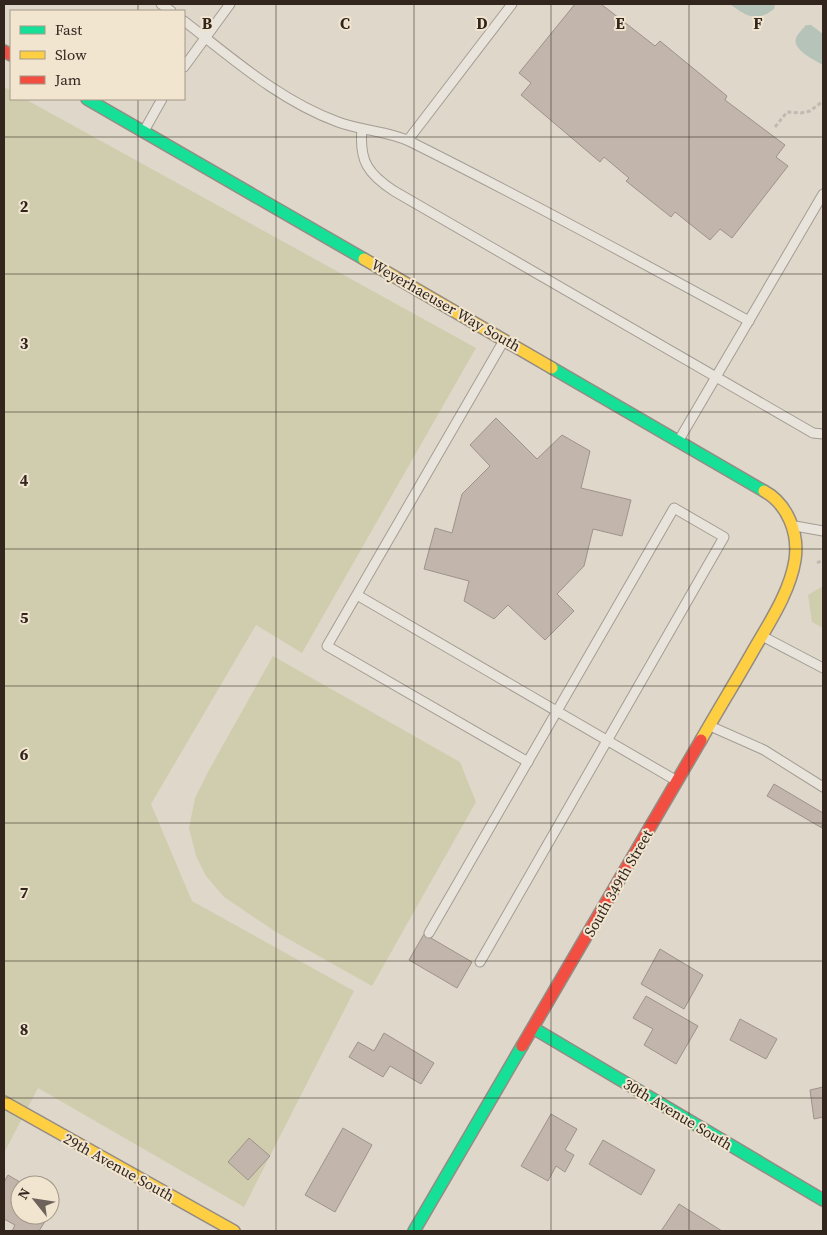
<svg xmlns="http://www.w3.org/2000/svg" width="827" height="1235" viewBox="0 0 827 1235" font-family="'Source Serif 4',serif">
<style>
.green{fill:#d0cdae}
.water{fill:#b5c3b9}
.building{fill:#c2b5ab;stroke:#9e938a}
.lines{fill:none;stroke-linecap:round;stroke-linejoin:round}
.lane-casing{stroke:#a49d94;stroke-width:11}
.fast-casing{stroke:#948c83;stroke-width:14}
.slow-casing{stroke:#948c83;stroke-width:14}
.jam-casing{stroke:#948c83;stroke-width:14}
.path{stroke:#c0bab2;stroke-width:3;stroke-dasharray:4 2.5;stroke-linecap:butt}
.lane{stroke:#e8e3db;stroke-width:9}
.fast{stroke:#16e098;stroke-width:11}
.slow{stroke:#ffcf43;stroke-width:11}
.jam{stroke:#f24e42;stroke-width:11}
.grid{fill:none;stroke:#31251d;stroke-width:1;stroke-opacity:0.55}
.labels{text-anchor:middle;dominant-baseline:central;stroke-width:4;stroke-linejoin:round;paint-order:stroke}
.street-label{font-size:15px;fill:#31251d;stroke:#f1e5d0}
.grid-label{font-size:16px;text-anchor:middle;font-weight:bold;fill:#31251d;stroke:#f1e5d0;stroke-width:4;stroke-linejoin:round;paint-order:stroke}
</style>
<rect width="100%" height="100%" fill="#dfd7ca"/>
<!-- green -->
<g class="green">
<polygon points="4,87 11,91 11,99 25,99 476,348 302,653 256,625 151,804 192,901 354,991 244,1207 38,1088 4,1153"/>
<polygon points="823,586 823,628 812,622 808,595"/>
<polygon points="273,656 460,762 476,802 372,986 276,932 224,897 206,876 196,856 189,828 195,798 209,770"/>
</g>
<!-- water -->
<g class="water">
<path d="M730,4H775L774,9C756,23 746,16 730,4Z"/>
<path d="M806,25H811L823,34V65C815,60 792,50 796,38C798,33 803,29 806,25Z"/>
</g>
<!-- building -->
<g class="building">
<polygon points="575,4 601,4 655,46 660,41 727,96 725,100 785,145 776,157 788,166 732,238 720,229 710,240 675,212 671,217 626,181 629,178 604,157 600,162 521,95 531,83 519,73"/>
<polygon points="496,418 537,459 562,435 590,451 581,488 631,500 622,536 593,529 584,566 557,594 574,611 545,640 508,605 494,619 464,601 469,581 424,569 435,528 452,533 462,494 490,466 470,445"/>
<polygon points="774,784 823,813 822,828 767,796"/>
<polygon points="424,934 472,962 457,988 409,960"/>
<polygon points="660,949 703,975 684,1009 641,984"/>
<polygon points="646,996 698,1026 676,1064 644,1045 653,1029 633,1018"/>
<polygon points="740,1019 777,1039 766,1059 730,1040"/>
<polygon points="384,1033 434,1063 421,1084 390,1066 383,1077 349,1057 358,1042 374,1051"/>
<polygon points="823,1087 823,1117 814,1119 810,1090"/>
<polygon points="551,1114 577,1129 565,1150 574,1155 565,1172 556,1166 548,1181 521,1166"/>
<polygon points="343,1128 372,1145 335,1212 305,1195"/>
<polygon points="249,1138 270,1156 248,1180 228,1162"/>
<polygon points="603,1140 655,1170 641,1195 589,1164"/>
<polygon points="8,1175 25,1185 20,1185 20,1215 49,1215 39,1231 12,1231 15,1225 4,1219 4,1182"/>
<polygon points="50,1199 56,1203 50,1213"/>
<polygon points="679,1204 722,1231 661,1231"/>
</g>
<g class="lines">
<!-- lane casing -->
<g class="lane-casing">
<g id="lane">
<polyline points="161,4 171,11"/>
<path d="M184,21C232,58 280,101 338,122C362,131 389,131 411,142C525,199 637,260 749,321"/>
<polyline points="184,67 230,4"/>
<path d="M362,129C359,161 368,174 394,191L813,433L823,434"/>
<polyline points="144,131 162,99"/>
<polyline points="408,140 512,4"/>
<polyline points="503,342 327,646 528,762"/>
<polyline points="679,440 823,194"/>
<polyline points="795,526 823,531"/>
<polyline points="357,595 677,781"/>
<polyline points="762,636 823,668"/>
<polyline points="710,726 764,750 823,787"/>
<polyline points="429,933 674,508 724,537 480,962"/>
</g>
</g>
<!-- fast casing -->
<g class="fast-casing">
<g id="fast">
<polyline points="87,99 364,259"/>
<polyline points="552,368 764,491"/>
<polyline points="533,1028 823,1200"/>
<polyline points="414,1231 522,1046"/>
</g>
</g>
<!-- slow casing -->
<g class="slow-casing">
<g id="slow">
<polyline points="364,259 552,368"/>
<path d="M701,740C718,710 736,681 753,651C769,623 790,592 795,560C799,534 788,504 764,491"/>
<polyline points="4,1102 234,1231"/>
</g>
</g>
<!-- jam casing -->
<g class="jam-casing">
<g id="jam">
<polyline points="4,51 11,55"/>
<polyline points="522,1046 701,740"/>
</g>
</g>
<!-- path -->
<g class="path">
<polyline points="775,127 787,112 801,113 810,111 823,101"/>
<polyline points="817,563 823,560"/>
</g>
<!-- lane -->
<use href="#lane" class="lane"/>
<!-- fast -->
<use href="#fast" class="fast"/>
<!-- slow -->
<use href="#slow" class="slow"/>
<!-- jam -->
<use href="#jam" class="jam"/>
</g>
<!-- grid -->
<path class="grid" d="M138,4V11M276,4V1231M414,4V1231M551,4V1231M689,4V1231M138,99V1231M4,137H823M4,274H823M4,412H823M4,549H823M4,686H823M4,823H823M4,961H823M4,1098H823"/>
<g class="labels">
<!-- street labels -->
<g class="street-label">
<text transform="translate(446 305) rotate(30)">Weyerhaeuser Way South</text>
<text transform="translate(618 883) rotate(-60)">South 349th Street</text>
<text transform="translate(678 1114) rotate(31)">30th Avenue South</text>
<text transform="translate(119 1167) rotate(29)">29th Avenue South</text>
</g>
</g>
<g class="grid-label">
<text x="207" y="29">B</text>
<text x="345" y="29">C</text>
<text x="482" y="29">D</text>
<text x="620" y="29">E</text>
<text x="758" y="29">F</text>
<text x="24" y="212">2</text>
<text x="24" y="349">3</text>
<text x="24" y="486">4</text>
<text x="24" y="623">5</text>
<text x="24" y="760">6</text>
<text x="24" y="898">7</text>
<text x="24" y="1035">8</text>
</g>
<!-- border -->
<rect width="827" height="1235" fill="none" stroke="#31251d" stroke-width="10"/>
<!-- legend -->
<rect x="10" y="10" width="175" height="90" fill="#f1e5d0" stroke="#a49888"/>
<rect x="20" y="26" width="25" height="8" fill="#16e098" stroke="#a49888"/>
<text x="55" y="35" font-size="15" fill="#31251d">Fast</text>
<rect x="20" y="51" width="25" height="8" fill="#ffcf43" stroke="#a49888"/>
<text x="55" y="60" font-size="15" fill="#31251d">Slow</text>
<rect x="20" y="76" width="25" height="8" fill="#f24e42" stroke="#a49888"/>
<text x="55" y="85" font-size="15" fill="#31251d">Jam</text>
<!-- north arrow -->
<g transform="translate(35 1200) rotate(300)"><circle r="24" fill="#f1e5d0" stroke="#a49888"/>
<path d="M0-4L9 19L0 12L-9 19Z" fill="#6e635a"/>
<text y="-8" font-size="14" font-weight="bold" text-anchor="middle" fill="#31251d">N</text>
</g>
</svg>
